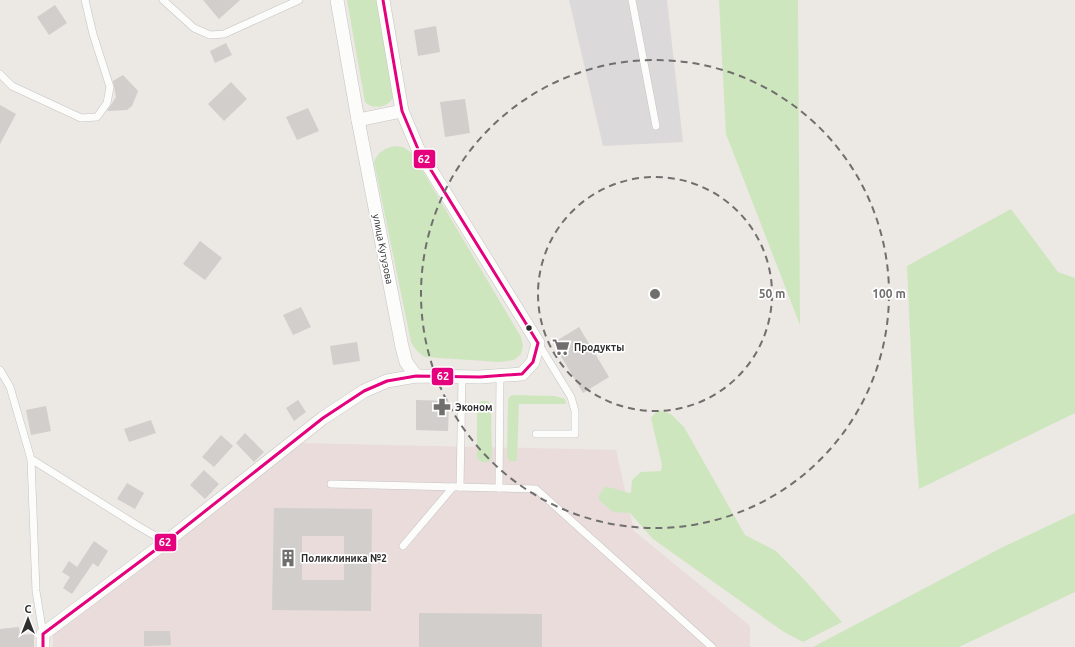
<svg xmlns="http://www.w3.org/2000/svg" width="1075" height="647" viewBox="0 0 1075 647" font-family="Ubuntu,sans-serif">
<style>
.industrial{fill:#dcd9db}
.medical{fill:#e9dcdb}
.green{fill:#cee6be}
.building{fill:#d1cecb;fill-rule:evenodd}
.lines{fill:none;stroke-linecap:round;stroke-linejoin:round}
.lane-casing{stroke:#c5c4c5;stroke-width:8}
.street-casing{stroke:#c5c4c5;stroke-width:14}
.lane{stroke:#fcfcfb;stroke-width:7}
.street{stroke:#fcfcfb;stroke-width:13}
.bus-1-casing{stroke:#fff;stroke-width:6}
.bus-1{stroke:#e5007d;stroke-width:3}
.ring{fill:none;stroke:#706f6e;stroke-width:2;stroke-dasharray:7 5}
.bus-dot{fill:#2e2e2e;stroke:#fff;stroke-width:1.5}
.labels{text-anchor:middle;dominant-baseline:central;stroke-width:3.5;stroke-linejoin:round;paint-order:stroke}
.street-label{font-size:10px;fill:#2e2e2e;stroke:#fff}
.poi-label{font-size:10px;font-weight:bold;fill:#2e2e2e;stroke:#fff;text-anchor:start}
.centre{fill:#706f6e;stroke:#fff;stroke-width:2}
.ring-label{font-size:12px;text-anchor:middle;font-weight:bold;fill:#706f6e;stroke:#fff;stroke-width:3.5;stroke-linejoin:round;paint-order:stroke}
.line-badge{stroke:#fff;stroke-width:1.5}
.badge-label{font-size:11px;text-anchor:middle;font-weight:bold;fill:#fff}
</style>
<rect width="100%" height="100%" fill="#ece8e4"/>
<!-- industrial -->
<polygon class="industrial" points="569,0 667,0 683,142 603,146"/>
<!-- medical -->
<polygon class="medical" points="298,443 616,450 634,531 750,626 750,647 53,647 53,632"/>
<!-- green -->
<g class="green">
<path d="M347,0H376L394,97C387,108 374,110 365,102Z"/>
<polygon points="719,0 798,0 800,325 726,134"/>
<path d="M394,146L403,147L412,153L521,337L523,346L521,354L514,360L500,362L425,357C418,353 415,349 411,342L374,162C378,152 384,149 394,146Z"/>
<polygon points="1011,209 1058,272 1075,278 1075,413 919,489 914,421 907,266"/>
<polygon points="514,395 555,396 565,399 566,404 519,404 517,457 516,461 509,461 507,457 508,400 510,396"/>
<polygon points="481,401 488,401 491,405 492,458 489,462 481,462 477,458 477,406"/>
<path d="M658,410L671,414L684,427L745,535L776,551L800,575L842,622L803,642L784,632L653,539L630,513L613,512L599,500V495L605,487C614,487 622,492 631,493L632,480L641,472L661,471L662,465L651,418Z"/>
<polygon points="1075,513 1075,592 959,647 813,647 1001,548"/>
</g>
<!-- building -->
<g class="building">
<polygon points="203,0 240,0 219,19"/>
<polygon points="55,5 67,23 49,35 37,17"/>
<polygon points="436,26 440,52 418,56 414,30"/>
<polygon points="226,43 232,55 215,63 210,51"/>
<polygon points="123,75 138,91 132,106 127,110 107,111 116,97 113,81"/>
<polygon points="231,82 247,99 224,121 208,104"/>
<polygon points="465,99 470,133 445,137 440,102"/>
<polygon points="0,105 16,114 0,144"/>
<polygon points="308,108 319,131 297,140 286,117"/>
<polygon points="200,241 222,258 205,280 183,264"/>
<polygon points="301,307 311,327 293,335 283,315"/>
<polygon points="579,327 609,377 583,393 553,343"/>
<polygon points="357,342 360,361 333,365 330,346"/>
<polygon points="298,400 306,412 294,421 286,408"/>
<polygon points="416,400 449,401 448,431 416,430"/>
<polygon points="46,406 51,431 31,435 26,410"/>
<polygon points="151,420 156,433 129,442 124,429"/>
<polygon points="245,433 264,452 254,462 236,443"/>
<polygon points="221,435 233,446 214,467 202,457"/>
<polygon points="204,470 219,484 205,499 190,485"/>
<polygon points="127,483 144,493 135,509 117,499"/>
<path d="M274,508L372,509L371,611L272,610ZM302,536H344V580H302Z"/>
<polygon points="94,541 108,551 98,567 93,563 72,594 63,588 70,577 62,572 69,561 77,567"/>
<polygon points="419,613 542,614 542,647 419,647"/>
<polygon points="19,627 20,635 34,634 34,647 0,647 0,629"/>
<polygon points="144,631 170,631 171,645 144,646"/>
</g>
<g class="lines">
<!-- lane casing -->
<g class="lane-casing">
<g id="lane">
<polyline points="163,0 194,28 210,35 224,34 299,0"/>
<polyline points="632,0 656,126"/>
<polyline points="0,74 12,86 81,118 97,117 107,103 110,87 93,34 85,0"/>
<polyline points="0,370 10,387 31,459 138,526 166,542"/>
<polyline points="536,434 575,434 575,411 571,397 538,343"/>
<polyline points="31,459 36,591 43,634"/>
<polyline points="331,484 536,489 712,647"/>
<polyline points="460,487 462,377"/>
<polyline points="499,488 500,376"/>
<polyline points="403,546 453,487"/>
</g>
</g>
<!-- street casing -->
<g class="street-casing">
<g id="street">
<polyline points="337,0 358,120 402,347 406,362 416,376"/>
<polyline points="358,120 402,111"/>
<polyline points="43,647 43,634 166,542 323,418 364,391 387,381 416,376 480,377 522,374 533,362 538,343 418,149 402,111 383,0"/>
</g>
</g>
<!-- lane -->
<use href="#lane" class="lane"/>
<!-- street -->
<use href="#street" class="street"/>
<!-- bus-1 casing -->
<g class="bus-1-casing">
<polyline id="bus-1" points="43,647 43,634 166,542 323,418 364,391 387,381 416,376 480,377 522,374 533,362 538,343 418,149 402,111 383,0"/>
</g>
<!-- bus-1 -->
<use href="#bus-1" class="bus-1"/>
</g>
<!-- distance rings -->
<g class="ring">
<circle cx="655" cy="294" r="117"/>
<circle cx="655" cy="294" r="234"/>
</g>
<!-- icons -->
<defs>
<g id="supermarket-bare" transform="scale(1.38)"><path d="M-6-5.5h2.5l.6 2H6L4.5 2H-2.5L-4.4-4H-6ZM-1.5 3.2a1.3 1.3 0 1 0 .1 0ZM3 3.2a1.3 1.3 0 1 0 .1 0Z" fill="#706f6e" stroke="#fff" stroke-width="2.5" paint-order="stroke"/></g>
<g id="pharmacy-bare" transform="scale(1.38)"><path d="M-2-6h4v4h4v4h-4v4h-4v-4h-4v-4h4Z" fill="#706f6e" stroke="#fff" stroke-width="2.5" paint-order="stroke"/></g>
<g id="building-bare" transform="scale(1.38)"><path d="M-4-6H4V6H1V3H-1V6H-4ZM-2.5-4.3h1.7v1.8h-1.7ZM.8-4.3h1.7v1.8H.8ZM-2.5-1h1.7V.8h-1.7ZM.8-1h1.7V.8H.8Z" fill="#706f6e" stroke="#fff" stroke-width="2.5" paint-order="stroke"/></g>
</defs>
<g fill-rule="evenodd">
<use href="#supermarket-bare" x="561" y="347"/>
<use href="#pharmacy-bare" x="442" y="407"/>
<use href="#building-bare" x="288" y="558"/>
</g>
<!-- markers -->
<circle class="bus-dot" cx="529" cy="328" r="3.5"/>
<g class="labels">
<!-- street labels -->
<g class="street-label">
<text transform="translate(383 249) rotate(79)">улица Кутузова</text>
</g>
<!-- poi labels -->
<g class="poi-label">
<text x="574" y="347">Продукты</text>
<text x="455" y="407">Эконом</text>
<text x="301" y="558">Поликлиника №2</text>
</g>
</g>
<circle cx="655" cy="294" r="6" class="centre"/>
<g class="ring-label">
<text x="772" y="298">50 m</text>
<text x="889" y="298">100 m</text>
</g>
<g class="line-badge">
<rect x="413" y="149" width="23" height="20" rx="4" fill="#e5007d"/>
<rect x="431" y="367" width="23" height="19" rx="4" fill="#e5007d"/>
<rect x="154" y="533" width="23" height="19" rx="4" fill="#e5007d"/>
</g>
<g class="badge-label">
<text x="424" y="163">62</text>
<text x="443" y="380">62</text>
<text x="165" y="546">62</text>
</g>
<!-- north arrow -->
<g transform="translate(28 619)" stroke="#ffffff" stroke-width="3" paint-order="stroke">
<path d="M0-3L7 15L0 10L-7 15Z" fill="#2e2e2e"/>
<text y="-6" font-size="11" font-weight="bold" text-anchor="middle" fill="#2e2e2e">С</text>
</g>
</svg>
